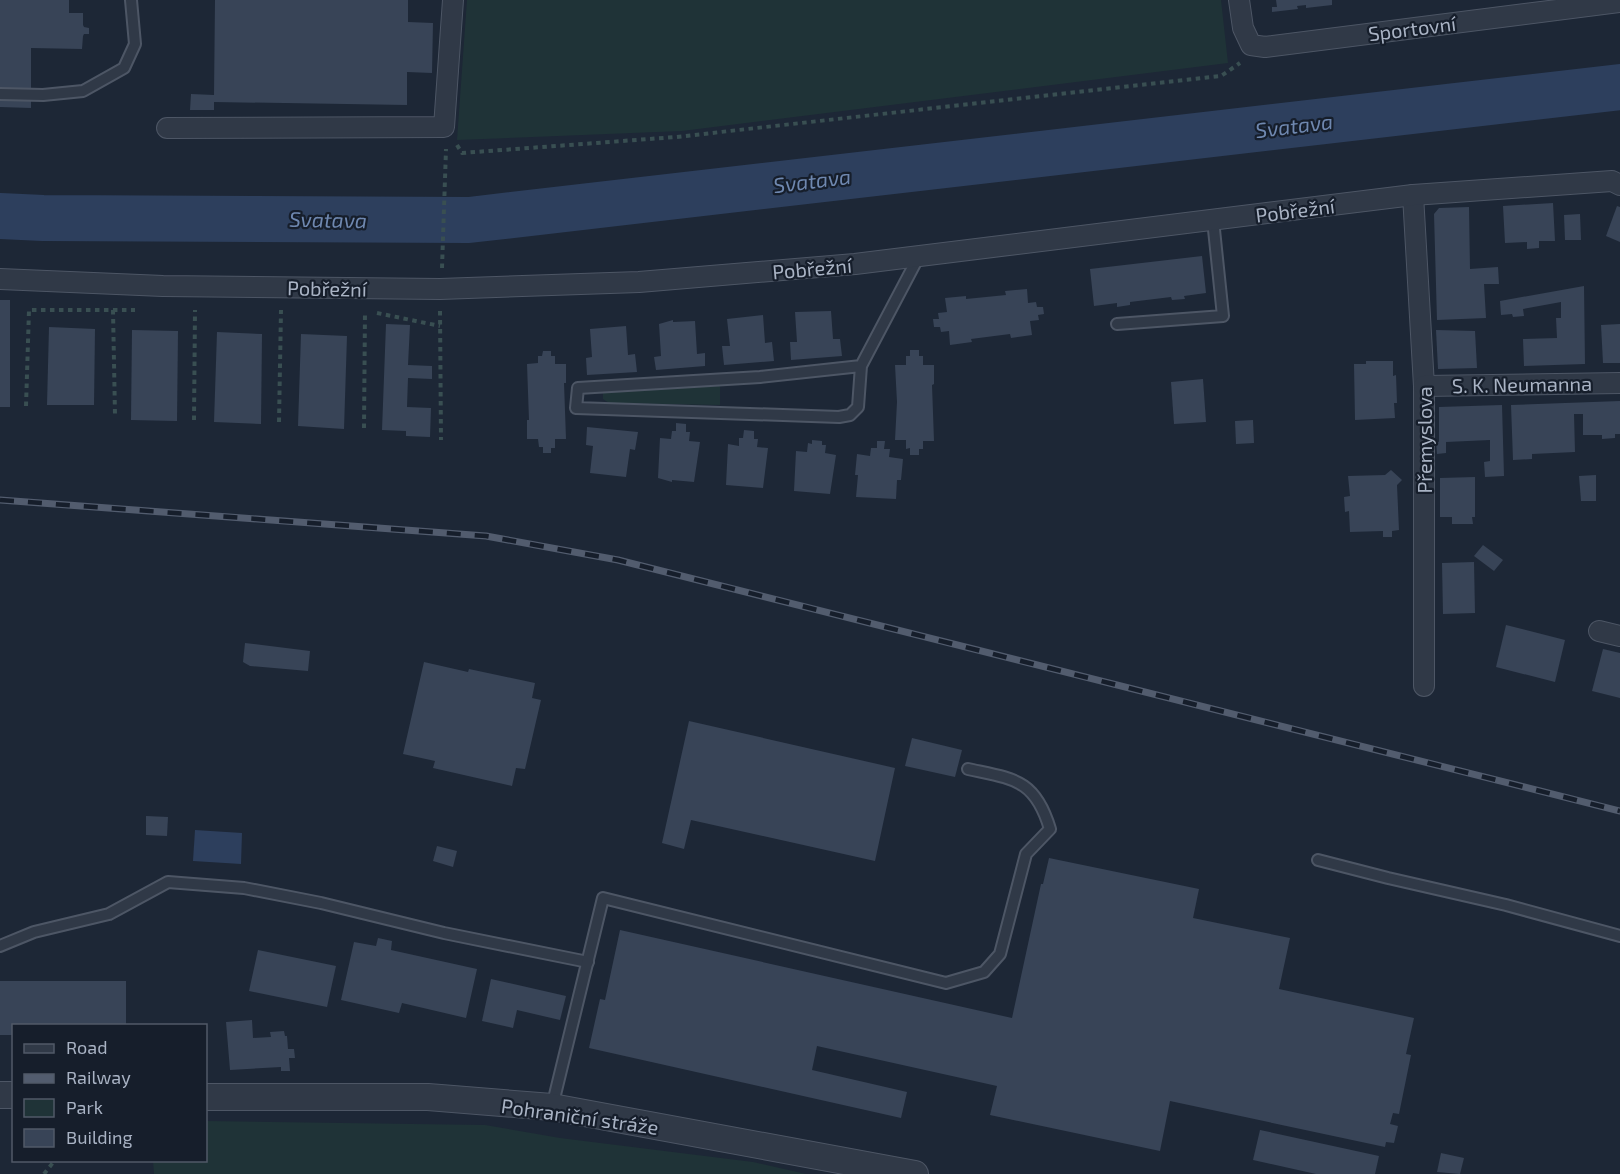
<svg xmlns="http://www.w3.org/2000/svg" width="1620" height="1174" viewBox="0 0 1620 1174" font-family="'Exo 2',sans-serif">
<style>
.green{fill:#1f3337}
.water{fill:#2d3f5d}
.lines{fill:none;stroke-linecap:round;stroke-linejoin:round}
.river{stroke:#2d3f5d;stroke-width:46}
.building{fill:#384457}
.service-casing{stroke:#4d5665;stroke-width:14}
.minor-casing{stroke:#4d5665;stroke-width:22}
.tertiary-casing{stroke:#4d5665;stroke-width:28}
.path{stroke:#394f52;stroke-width:4;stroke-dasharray:4.5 4.5;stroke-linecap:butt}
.service{stroke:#303947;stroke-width:10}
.minor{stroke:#303947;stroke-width:20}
.tertiary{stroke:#303947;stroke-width:26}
.rail-casing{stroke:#525c6e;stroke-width:7}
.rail{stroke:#161e2b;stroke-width:4.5;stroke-dasharray:14;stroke-linecap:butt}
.labels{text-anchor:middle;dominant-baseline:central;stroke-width:4.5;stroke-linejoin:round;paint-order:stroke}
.street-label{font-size:20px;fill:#a9b3c4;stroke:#161e2b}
.water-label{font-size:21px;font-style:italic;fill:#6f88b0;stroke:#161e2b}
</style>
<rect width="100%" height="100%" fill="#1d2736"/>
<!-- green -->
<g class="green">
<polygon points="467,0 1221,0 1228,63 682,131 457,140"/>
<polygon points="720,386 720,405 609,403 603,399 603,393 609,392"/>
<polygon points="206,1121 485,1125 560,1138 753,1162 806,1174 154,1174 153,1161 206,1160"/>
</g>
<!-- water -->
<polygon class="water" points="195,830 242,833 241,864 193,861"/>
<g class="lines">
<!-- river -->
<polyline class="river" points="0,216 43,218 469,220 1620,87"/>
</g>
<!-- building -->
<g class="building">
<polygon points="0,0 69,0 69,13 83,13 83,25 84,27 89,28 89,34 84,34 83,36 82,49 31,48 31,108 0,107"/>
<polygon points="215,0 408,0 408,22 433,23 432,73 407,72 407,105 214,102 214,110 190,110 191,94 214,95"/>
<polygon points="1276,0 1332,0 1332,5 1306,8 1306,5 1297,6 1298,9 1272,12 1272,7 1277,7"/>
<polygon points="1553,203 1555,241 1539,241 1539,248 1527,249 1527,242 1505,243 1503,206"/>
<polygon points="1617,206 1620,207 1620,242 1606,236"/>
<polygon points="1469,207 1470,269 1498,267 1499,284 1484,284 1486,318 1437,320 1434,214 1439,208"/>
<polygon points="1580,214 1581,240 1565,240 1564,215"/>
<polygon points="1202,256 1206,293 1184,296 1185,299 1172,300 1171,297 1130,302 1130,305 1117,307 1117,303 1094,306 1090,269"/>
<polygon points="1584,286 1585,364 1524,366 1523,339 1557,338 1556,318 1561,318 1561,302 1523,309 1524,316 1513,317 1512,314 1501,315 1500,301"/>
<polygon points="1027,289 1028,303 1036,302 1037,307 1043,307 1044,314 1038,315 1039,320 1030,321 1032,335 1011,338 1010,334 971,339 972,342 950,345 949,331 941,332 940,327 934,327 933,319 939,319 938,313 947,312 945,298 966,296 966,299 1006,295 1005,291"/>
<rect x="0" y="300" width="10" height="107"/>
<polygon points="831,311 833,339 840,339 842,356 791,360 790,342 797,342 795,312"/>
<polygon points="763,315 765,343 772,342 774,361 724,365 722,346 730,346 727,319"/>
<polygon points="673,320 673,322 695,321 697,354 705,353 705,366 656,370 654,357 661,356 659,324"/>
<polygon points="386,324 410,325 408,365 432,366 432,379 408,378 407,407 431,408 430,437 406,436 406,431 382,430"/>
<polygon points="1620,324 1620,363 1603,363 1601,325"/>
<polygon points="626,326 628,355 635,354 637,372 587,375 586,358 592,357 590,329"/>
<polygon points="49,327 95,329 94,405 47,405"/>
<polygon points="132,330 178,331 177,421 131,420"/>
<polygon points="1436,330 1475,331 1477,368 1438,369"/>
<polygon points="217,332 262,334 261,424 214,422"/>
<polygon points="301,334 347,336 344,429 298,426"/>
<polygon points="910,350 919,350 919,356 923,356 923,365 934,365 934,384 932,385 934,441 923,441 923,449 919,449 919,455 910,455 910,448 906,449 906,440 895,440 897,402 895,365 906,365 906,356 910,356"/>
<polygon points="543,351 551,351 551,356 555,356 555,364 566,364 566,383 564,383 566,439 555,439 555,448 551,448 551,453 543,453 543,447 539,447 538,439 527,439 527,420 529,420 527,364 538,363 538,356 542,356"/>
<polygon points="1366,361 1393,361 1393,376 1396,375 1397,403 1394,403 1395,418 1355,420 1354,364 1366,364"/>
<polygon points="1203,379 1206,422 1174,424 1171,382"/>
<polygon points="1620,401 1620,434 1615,434 1615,438 1602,439 1602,435 1583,435 1583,414 1574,414 1575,452 1532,454 1532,459 1513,460 1511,405"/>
<polygon points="1502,405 1504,476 1485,477 1484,462 1490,461 1490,440 1446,442 1446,453 1437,454 1436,441 1439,442 1439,407"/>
<polygon points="1253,420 1254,443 1236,444 1235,421"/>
<polygon points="676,423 686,424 686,432 690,432 689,441 700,442 694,482 672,480 672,482 658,478 660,438 671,439 672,431 676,431"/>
<polygon points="587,427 638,432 635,450 630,449 626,477 590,473 593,446 586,445"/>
<polygon points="744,430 754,431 754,439 758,439 757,447 768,448 763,488 726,485 728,444 739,446 739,438 743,438"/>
<polygon points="812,440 822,441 822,445 826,445 825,453 836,455 830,494 794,491 796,451 807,452 808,443 812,444"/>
<polygon points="877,441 885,441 884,449 890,449 889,457 903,459 901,480 897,480 896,499 856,497 858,475 855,475 857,454 870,456 871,448 877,448"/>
<polygon points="1391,470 1402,480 1397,485 1399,530 1392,531 1392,537 1383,537 1383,531 1350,532 1349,511 1345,512 1344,497 1350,496 1348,476 1385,475"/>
<polygon points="1596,475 1596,501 1581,501 1579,476"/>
<polygon points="1475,477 1475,517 1472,517 1473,524 1452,524 1452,517 1440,517 1440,478"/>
<polygon points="1483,545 1503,560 1494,571 1474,556"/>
<polygon points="1474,562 1475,613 1443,614 1442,563"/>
<polygon points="1506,625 1565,640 1555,682 1496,667"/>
<polygon points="245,643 310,651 308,671 250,666 243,662"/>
<polygon points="1603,649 1620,653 1620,698 1592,691"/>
<polygon points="424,662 468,672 469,669 535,683 532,698 541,700 525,769 516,768 512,786 433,768 435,761 403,754"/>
<polygon points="689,721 895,768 875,861 691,820 684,849 662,843"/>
<polygon points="912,738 962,750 955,777 905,766"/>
<polygon points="146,816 168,817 167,836 146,835"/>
<polygon points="437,846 457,851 453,867 433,861"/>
<polygon points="1049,858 1199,889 1193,918 1290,938 1279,989 1414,1018 1406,1054 1411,1055 1399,1114 1393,1113 1390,1124 1398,1126 1394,1143 1386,1142 1385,1147 1170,1101 1160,1151 990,1115 997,1086 817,1046 812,1070 907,1092 901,1118 589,1048 600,999 605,1000 620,930 1012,1018 1041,884 1043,884"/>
<polygon points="378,938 392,941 391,950 477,969 466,1018 402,1003 399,1013 341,1000 354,942 376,946"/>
<polygon points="258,950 336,966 327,1007 249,991"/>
<polygon points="491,979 566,996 560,1020 517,1010 513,1028 482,1021"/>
<polygon points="0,981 126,981 126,1026 14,1026 14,1035 0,1035"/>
<polygon points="252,1020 253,1038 271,1037 270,1032 284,1031 285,1036 287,1036 288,1049 294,1049 295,1058 289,1058 290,1071 281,1071 281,1067 230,1070 226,1022"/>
<polygon points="1260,1130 1379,1156 1375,1174 1316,1174 1253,1160"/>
<polygon points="1441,1153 1464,1158 1460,1174 1437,1172"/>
</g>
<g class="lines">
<!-- service casing -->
<g class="service-casing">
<g id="service">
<polyline points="0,94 43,95 83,91 124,68 135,44 131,0"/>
<polyline points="1117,324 1223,316 1213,220"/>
<polyline points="861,366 760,377 578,388 576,408 839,417 850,415 858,407 861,366 919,256"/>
<polyline points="1318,860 1388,878 1506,905 1620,936"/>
<polyline points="0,946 34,932 109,914 168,882 244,888 321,903 444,933 588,962"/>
<path d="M552,1107L603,898L946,983L984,972L1000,954L1026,854L1050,829C1035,779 1014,779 968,769"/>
</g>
</g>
<!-- minor casing -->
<g class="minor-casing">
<g id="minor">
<polyline points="1239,0 1243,28 1251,45 1265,47 1620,2"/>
<polyline points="167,128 444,127 453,0"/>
<polyline points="1413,195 1424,386 1424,686"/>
<polyline points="0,279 163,286 440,289 639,282 855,264 1413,195 1612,181 1620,185"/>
<polyline points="1424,386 1620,383"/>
<polyline points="1599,631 1620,636"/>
</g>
</g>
<!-- tertiary casing -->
<g class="tertiary-casing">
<g id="tertiary">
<polyline points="0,1095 14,1095"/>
<polyline points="206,1097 428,1097 552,1107 915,1174"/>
</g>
</g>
<!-- path -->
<g class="path">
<polyline points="457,145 462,153 676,137 1221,76 1240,63"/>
<polyline points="442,268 446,149"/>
<polyline points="113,310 115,415"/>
<polyline points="440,311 441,440"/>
<polyline points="377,313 440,326"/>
<polyline points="26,406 29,310 135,310"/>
<polyline points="194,420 195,310"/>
<polyline points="279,422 281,310"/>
<polyline points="364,428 365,311"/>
<polyline points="44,1174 55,1160"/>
</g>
<!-- service -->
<use href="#service" class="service"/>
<!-- minor -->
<use href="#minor" class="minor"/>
<!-- tertiary -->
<use href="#tertiary" class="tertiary"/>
<!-- rail casing -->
<g class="rail-casing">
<polyline id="rail" points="0,500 486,536 618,560 1620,811"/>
</g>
<!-- rail -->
<use href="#rail" class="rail"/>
</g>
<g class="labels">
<!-- street labels -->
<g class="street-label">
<text transform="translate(1412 28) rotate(-7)">Sportovní</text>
<text transform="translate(1295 210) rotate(-7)">Pobřežní</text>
<text transform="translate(812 268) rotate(-5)">Pobřežní</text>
<text transform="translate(327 288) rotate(1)">Pobřežní</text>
<text transform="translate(1522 384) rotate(-1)">S. K. Neumanna</text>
<text transform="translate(1424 440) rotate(-90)">Přemyslova</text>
<text transform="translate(580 1116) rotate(8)">Pohraniční stráže</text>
</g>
<!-- water labels -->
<g class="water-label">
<text transform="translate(1294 125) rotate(-7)">Svatava</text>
<text transform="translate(812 180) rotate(-7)">Svatava</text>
<text transform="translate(328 219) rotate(1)">Svatava</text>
</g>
</g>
<!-- legend -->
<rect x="12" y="1024" width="195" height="138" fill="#161e2b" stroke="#515a68" stroke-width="1.5"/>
<rect x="24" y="1044" width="30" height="9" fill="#303947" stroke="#515a68" stroke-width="1.5"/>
<text x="66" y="1054" font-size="18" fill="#a9b3c4">Road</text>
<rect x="24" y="1074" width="30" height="9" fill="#525c6e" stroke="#515a68" stroke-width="1.5"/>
<text x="66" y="1084" font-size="18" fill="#a9b3c4">Railway</text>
<rect x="24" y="1099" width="30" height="18" fill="#1f3337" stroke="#515a68" stroke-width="1.5"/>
<text x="66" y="1114" font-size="18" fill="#a9b3c4">Park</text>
<rect x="24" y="1129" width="30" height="18" fill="#384457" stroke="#515a68" stroke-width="1.5"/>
<text x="66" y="1144" font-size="18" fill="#a9b3c4">Building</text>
</svg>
